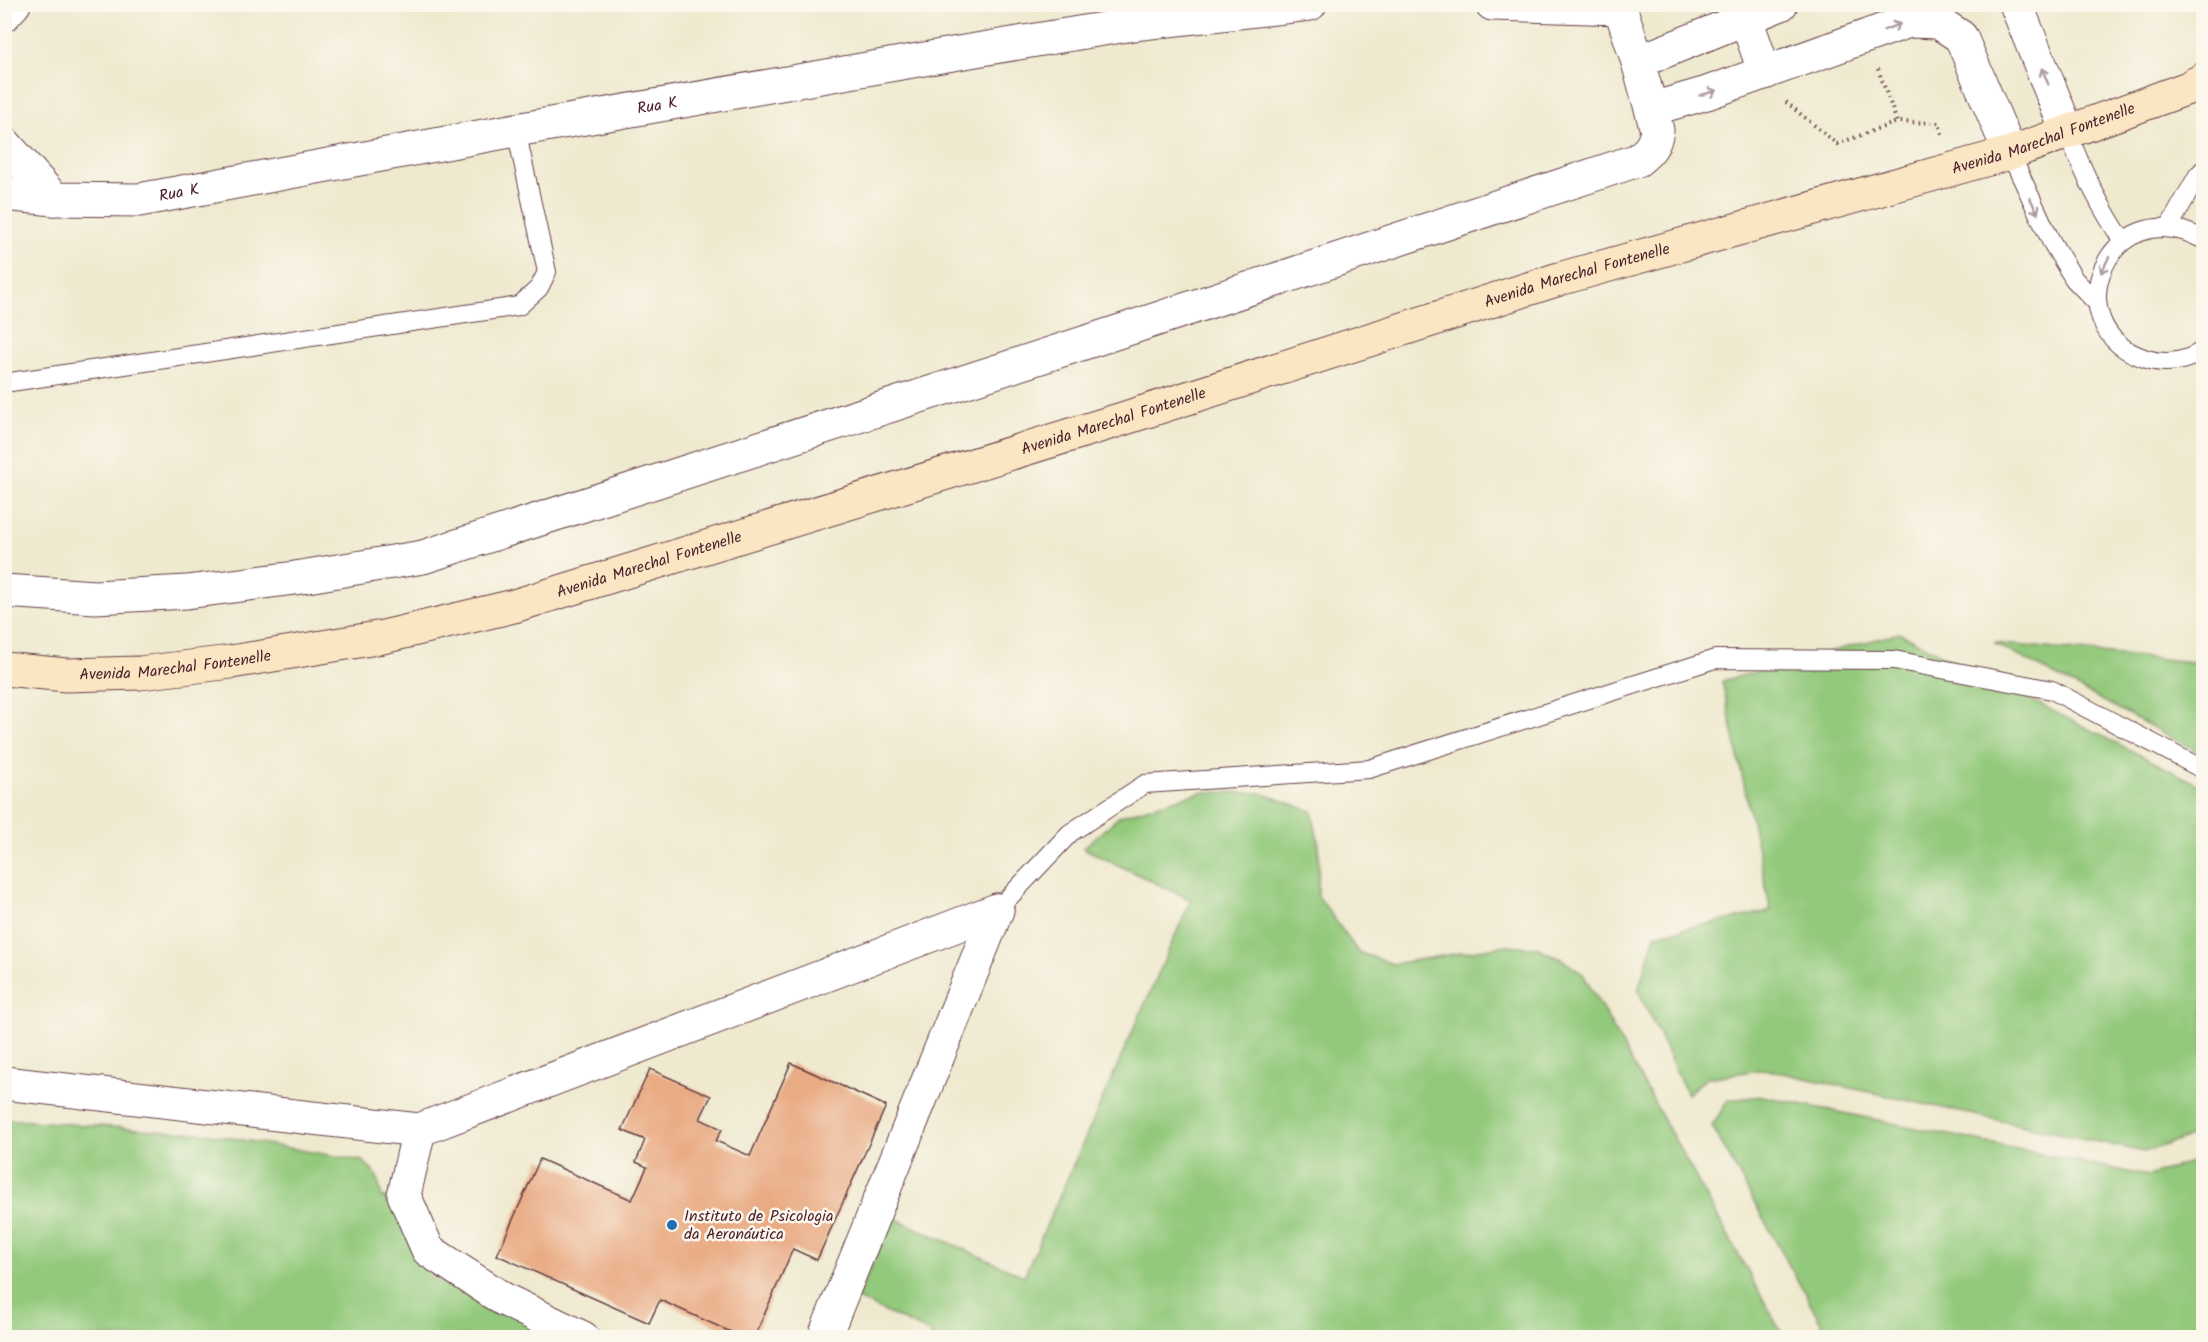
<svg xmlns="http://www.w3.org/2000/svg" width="2208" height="1342" viewBox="0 0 2208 1342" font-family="Kalam,sans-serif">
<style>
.green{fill:#93c97b;stroke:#6e7453;stroke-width:1.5}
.building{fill:#e9ab84}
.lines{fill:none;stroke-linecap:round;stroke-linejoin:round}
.lane-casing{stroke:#633d44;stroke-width:20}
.street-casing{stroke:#633d44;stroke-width:35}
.secondary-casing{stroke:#633d44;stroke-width:35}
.path{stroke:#633d44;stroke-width:4;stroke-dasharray:1.5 4.5;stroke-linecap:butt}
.lane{stroke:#fff;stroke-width:18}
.street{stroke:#fff;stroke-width:33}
.secondary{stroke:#fbe6c4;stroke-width:33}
.oneway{stroke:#ae9aa0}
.poi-dot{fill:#1f6fb2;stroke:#fbf7ec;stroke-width:2}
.labels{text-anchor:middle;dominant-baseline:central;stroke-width:5;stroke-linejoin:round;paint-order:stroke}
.street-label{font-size:16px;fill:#4a1f2b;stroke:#fbf7ec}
.poi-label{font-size:16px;fill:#4a1f2b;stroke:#fbf7ec;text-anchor:start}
</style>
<rect width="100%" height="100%" fill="#fbf7ec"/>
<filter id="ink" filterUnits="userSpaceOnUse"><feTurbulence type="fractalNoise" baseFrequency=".0167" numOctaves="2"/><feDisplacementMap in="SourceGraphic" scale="12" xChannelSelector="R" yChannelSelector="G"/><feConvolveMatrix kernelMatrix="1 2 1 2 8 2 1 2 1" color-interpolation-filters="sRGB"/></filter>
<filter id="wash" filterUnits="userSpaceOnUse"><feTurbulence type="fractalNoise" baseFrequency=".008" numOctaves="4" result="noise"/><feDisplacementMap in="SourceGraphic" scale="24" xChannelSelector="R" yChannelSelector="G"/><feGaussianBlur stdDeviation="1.35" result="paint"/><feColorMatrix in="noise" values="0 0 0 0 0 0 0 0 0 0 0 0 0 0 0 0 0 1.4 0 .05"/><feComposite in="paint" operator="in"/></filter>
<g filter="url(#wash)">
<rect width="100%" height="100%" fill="#efe9cf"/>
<!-- green -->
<g class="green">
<polygon points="1899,633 2203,787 2203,1133 2144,1152 1764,1069 1707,1078 1687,1094 1638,990 1655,935 1771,911 1722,681"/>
<polygon points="1994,643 2203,663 2203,754"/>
<polygon points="1201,792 1261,793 1312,811 1319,846 1318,896 1358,952 1393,964 1509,945 1538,948 1561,959 1583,974 1784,1337 931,1338 932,1334 857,1299 894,1218 1024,1276 1191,900 1083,848 1120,816"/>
<polygon points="1762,1096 2148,1176 2203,1158 2203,1337 1829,1337 1712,1126 1728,1100"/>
<polygon points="4,1119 209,1134 363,1161 377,1176 382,1198 393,1198 415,1258 432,1278 563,1337 5,1337"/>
</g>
<g id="blocks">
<!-- building -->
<polygon class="building" points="791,1063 886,1106 817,1260 793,1249 754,1338 744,1338 660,1300 649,1323 497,1255 540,1159 632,1200 647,1167 636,1162 645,1140 622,1130 650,1069 711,1096 700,1119 722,1129 716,1141 750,1156"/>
</g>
</g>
<g filter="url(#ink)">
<use href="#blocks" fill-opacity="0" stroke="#633d44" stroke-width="1.5"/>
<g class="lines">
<!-- lane casing -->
<g class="lane-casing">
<g id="lane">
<path d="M2067,131C2082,170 2099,206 2123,241"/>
<polyline points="2010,153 2051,241 2074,279 2097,303"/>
<polyline points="2169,227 2198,175 2204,169"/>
<path d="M2204,240C2107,186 2051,330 2147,359C2165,365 2188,362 2204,349"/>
<polyline points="4,383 519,306 539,288 547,272 516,130"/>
<polyline points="997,910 1070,833 1145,784 1369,769 1715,659 1894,660 2052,690 2204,770"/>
</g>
</g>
<!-- street casing -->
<g class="street-casing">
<g id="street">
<polyline points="1492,4 1620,8"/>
<polyline points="2016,4 2067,131"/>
<polyline points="4,15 14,4"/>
<polyline points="1746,19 1765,73"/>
<polyline points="1638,62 1781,4"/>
<polyline points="1652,109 1707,93 1909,21 1938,22 1961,37 2010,153"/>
<polyline points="4,143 54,199"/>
<path id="s1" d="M4,194L54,199L139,200L516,130L970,51L1133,24L1310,4"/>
<path d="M4,591L95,597L187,592L295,578L423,557L1127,329L1638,160C1649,151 1655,145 1657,130L1638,62L1619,4"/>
<polyline points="4,1083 419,1130 997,910"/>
<polyline points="419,1130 404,1195 428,1250 503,1299 583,1338"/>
<polyline points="824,1338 997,910"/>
</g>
</g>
<!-- secondary casing -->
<g class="secondary-casing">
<g id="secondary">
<path id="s2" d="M4,669L66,675L140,673L231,662L383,637L514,606L1119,420L1559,279L2010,153L2188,88L2204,79"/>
</g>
</g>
<!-- path -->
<g class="path">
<polyline points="1878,69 1897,122 1939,123 1943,137"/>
<polyline points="1786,102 1837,144 1897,122"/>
</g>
<!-- lane -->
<use href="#lane" class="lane"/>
<!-- street -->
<use href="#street" class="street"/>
<!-- secondary -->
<use href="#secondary" class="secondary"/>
</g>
<!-- one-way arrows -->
<defs><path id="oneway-shaft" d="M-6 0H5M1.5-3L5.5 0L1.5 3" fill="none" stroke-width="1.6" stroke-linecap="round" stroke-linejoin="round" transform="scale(1.5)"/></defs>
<g class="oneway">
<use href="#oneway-shaft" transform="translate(1892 27) rotate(-20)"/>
<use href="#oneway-shaft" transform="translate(2045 76) rotate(-112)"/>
<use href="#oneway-shaft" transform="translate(1708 93) rotate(-17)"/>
<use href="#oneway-shaft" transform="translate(2034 206) rotate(64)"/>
<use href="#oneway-shaft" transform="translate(2105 265) rotate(116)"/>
</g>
</g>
<!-- markers -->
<circle class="poi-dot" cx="672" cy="1225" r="6"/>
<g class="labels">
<!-- street labels -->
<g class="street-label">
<text stroke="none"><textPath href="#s1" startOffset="662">Rua K</textPath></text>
<text stroke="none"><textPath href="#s2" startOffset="2116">Avenida Marechal Fontenelle</textPath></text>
<text stroke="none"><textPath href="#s1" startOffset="176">Rua K</textPath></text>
<text stroke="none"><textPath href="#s2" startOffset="1630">Avenida Marechal Fontenelle</textPath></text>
<text stroke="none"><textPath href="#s2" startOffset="1144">Avenida Marechal Fontenelle</textPath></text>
<text stroke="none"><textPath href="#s2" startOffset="658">Avenida Marechal Fontenelle</textPath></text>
<text stroke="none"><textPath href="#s2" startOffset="172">Avenida Marechal Fontenelle</textPath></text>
</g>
<!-- poi labels -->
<g class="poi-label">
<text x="684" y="1216">Instituto de Psicologia<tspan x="684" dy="18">da Aeronáutica</tspan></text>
</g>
</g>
<!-- margin -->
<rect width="2208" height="1342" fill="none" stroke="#fbf7ec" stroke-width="24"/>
</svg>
